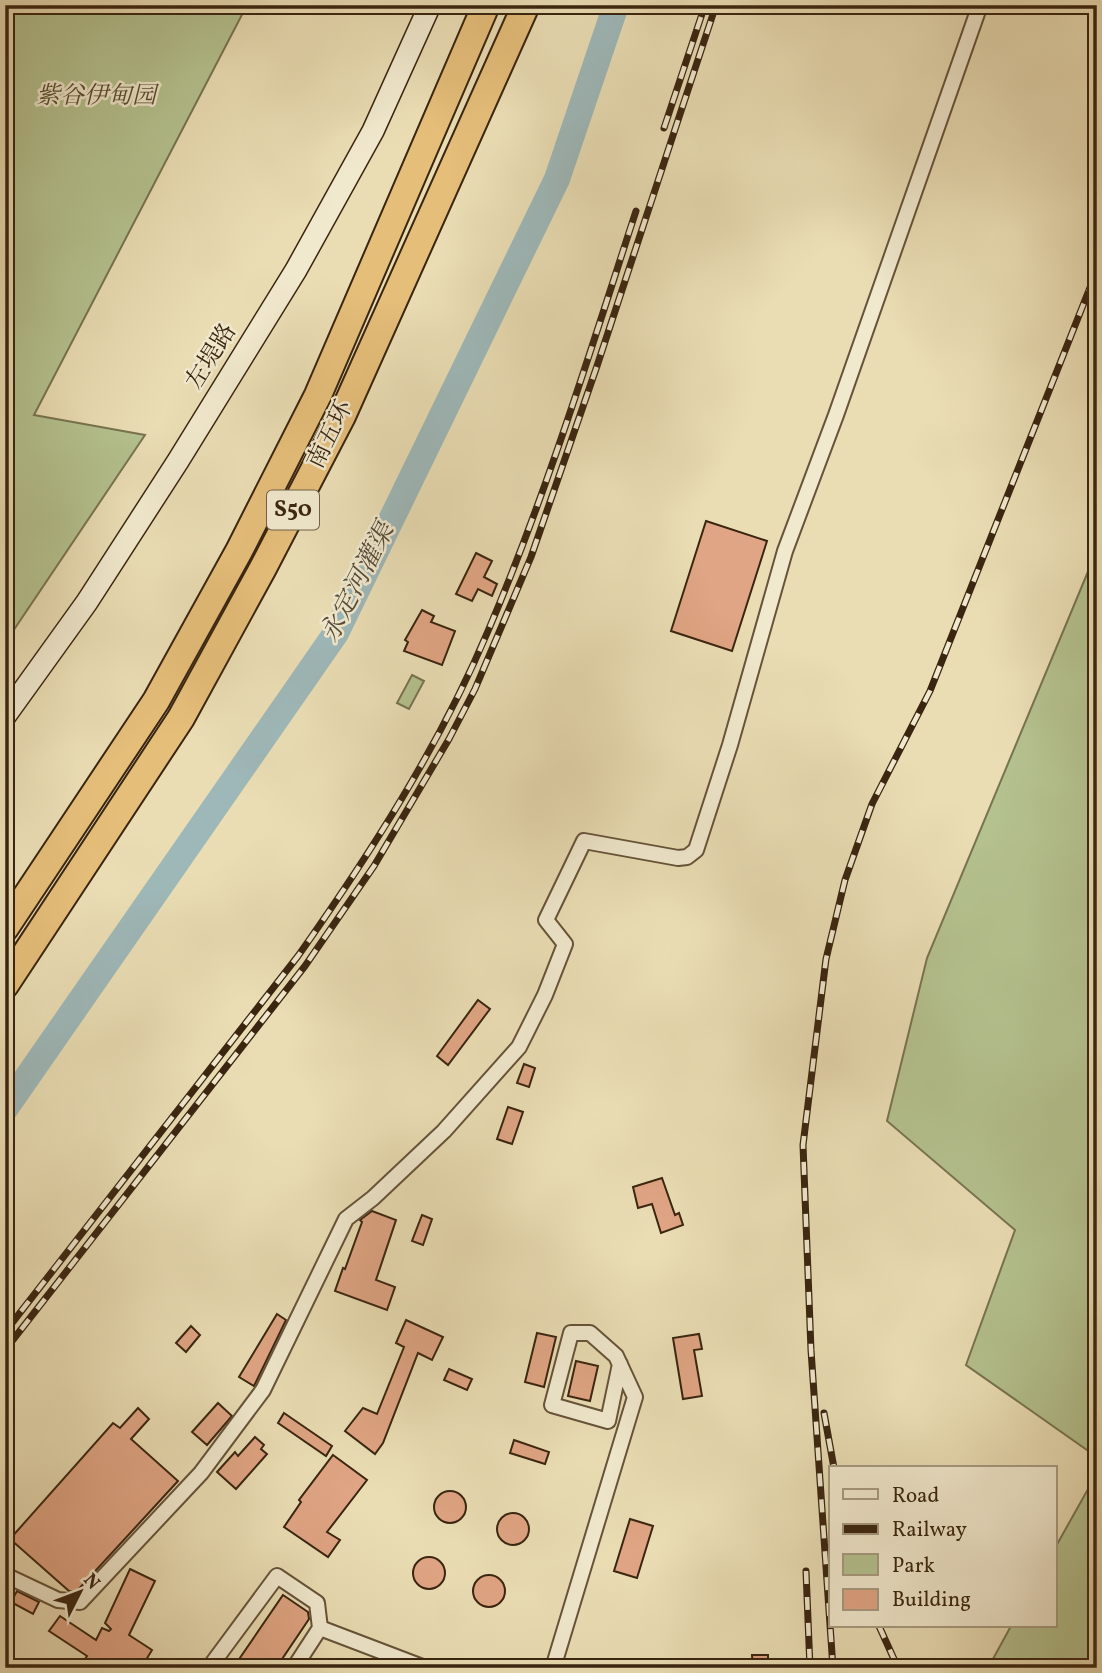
<svg xmlns="http://www.w3.org/2000/svg" width="1102" height="1673" viewBox="0 0 1102 1673" font-family="Vollkorn,'Noto Serif SC',serif">
<style>
.green{fill:#b4c28f;stroke:#777450;stroke-width:2}
.lines{fill:none;stroke-linecap:round;stroke-linejoin:round}
.river{stroke:#9eb8b9;stroke-width:26}
.building{fill:#e0a584;stroke:#3a2510;stroke-width:2}
.minor-casing{stroke:#665339;stroke-width:18}
.secondary-casing{stroke:#3a2510;stroke-width:24}
.motorway-casing{stroke:#3a2510;stroke-width:30}
.minor{stroke:#f1e9ce;stroke-width:14}
.secondary{stroke:#f1e9ce;stroke-width:21}
.motorway{stroke:#e5be7a;stroke-width:26}
.rail-casing{stroke:#3a2510;stroke-width:7}
.rail{stroke:#f1e9ce;stroke-width:4.5;stroke-dasharray:13;stroke-linecap:butt}
.labels{text-anchor:middle;dominant-baseline:central;stroke-width:5;stroke-linejoin:round;paint-order:stroke}
.shield{fill:#f1e9ce;stroke:#716049;stroke-width:2}
.shield-label{font-size:23px;font-weight:bold;fill:#3a2510}
.park-label{font-size:24px;font-style:italic;fill:#584c30;stroke:#f1e9ce}
.street-label{font-size:24px;fill:#3a2510;stroke:#f1e9ce}
.water-label{font-size:26px;font-style:italic;fill:#534a3a;stroke:#f1e9ce}
</style>
<rect width="100%" height="100%" fill="#eaddb4"/>
<filter id="stains"><feTurbulence type="fractalNoise" baseFrequency=".00286" numOctaves="4"/><feColorMatrix values="0 0 0 0 .2 0 0 0 0 .09 0 0 0 0 .02 0 0 0 .5 -.17"/></filter>
<radialGradient id="worn" r=".72"><stop offset=".6" stop-color="#630" stop-opacity="0"/><stop offset="1" stop-color="#630" stop-opacity=".3"/></radialGradient>
<!-- green -->
<g class="green">
<polygon points="5,5 247,5 34,415 145,435 5,643"/>
<polygon points="1097,550 1097,1457 966,1365 1015,1230 887,1121 927,958"/>
<polygon points="412,675 424,681 409,709 397,703"/>
<polygon points="1097,1473 1097,1668 988,1668 1011,1626 1055,1626 1055,1548"/>
</g>
<g class="lines">
<!-- river -->
<polyline class="river" points="5,1109 336,633 557,179 616,5"/>
</g>
<!-- building -->
<g class="building">
<polygon points="706,521 767,541 732,651 671,631"/>
<polygon points="476,553 492,561 484,577 497,584 492,596 478,589 472,601 456,594"/>
<polygon points="422,610 434,616 431,622 455,631 442,665 404,651 408,642 405,640"/>
<polygon points="478,1000 490,1009 448,1065 437,1056"/>
<polygon points="524,1064 535,1068 529,1087 517,1083"/>
<polygon points="508,1107 523,1112 512,1144 497,1139"/>
<polygon points="662,1178 675,1215 679,1213 683,1225 661,1233 652,1204 638,1208 633,1187"/>
<polygon points="372,1211 396,1220 376,1280 395,1287 387,1310 335,1291 343,1268 345,1269 362,1222 360,1220"/>
<polygon points="422,1215 432,1219 423,1245 412,1241"/>
<polygon points="277,1314 286,1320 254,1386 239,1377"/>
<polygon points="406,1320 443,1337 432,1360 418,1353 383,1443 375,1454 345,1431 363,1408 377,1414 404,1347 396,1343"/>
<polygon points="191,1326 200,1335 186,1352 176,1343"/>
<polygon points="537,1333 556,1337 544,1387 525,1382"/>
<polygon points="699,1334 702,1349 694,1350 702,1396 683,1399 673,1338"/>
<polygon points="576,1361 598,1366 590,1401 568,1396"/>
<polygon points="449,1369 472,1379 467,1390 444,1380"/>
<polygon points="218,1403 232,1416 207,1445 192,1432"/>
<polygon points="138,1408 149,1419 131,1439 178,1481 76,1592 69,1591 10,1539 113,1423 120,1428"/>
<polygon points="284,1413 332,1446 326,1456 278,1423"/>
<polygon points="255,1437 264,1445 261,1449 267,1454 236,1489 217,1472 235,1452 238,1456"/>
<polygon points="514,1440 549,1452 545,1464 510,1453"/>
<polygon points="333,1455 367,1480 327,1532 340,1540 328,1557 284,1527 301,1502 299,1500"/>
<circle cx="450" cy="1507" r="16"/>
<circle cx="513" cy="1529" r="16"/>
<polygon points="630,1519 653,1526 637,1578 614,1571"/>
<circle cx="429" cy="1573" r="16"/>
<polygon points="130,1569 155,1581 129,1635 152,1650 141,1668 79,1668 87,1656 49,1631 60,1616 96,1640 102,1628 109,1631 111,1629 105,1623"/>
<circle cx="489" cy="1591" r="16"/>
<polygon points="17,1591 39,1602 33,1614 11,1602"/>
<polygon points="283,1595 308,1612 309,1619 276,1668 233,1668"/>
<polygon points="752,1655 768,1655 768,1668 753,1668"/>
</g>
<g class="lines">
<!-- minor casing -->
<g class="minor-casing">
<g id="minor">
<polyline points="5,1575 58,1600 80,1602 201,1473 263,1390 346,1219 373,1198 444,1131 519,1047 545,995 565,944 546,920 584,841 678,858 687,857 696,850 730,745 785,551 836,415 980,5"/>
<polyline points="320,1628 425,1668"/>
<polyline points="209,1668 277,1576 317,1603 320,1628 294,1668"/>
<polyline points="553,1668 635,1397 616,1356 590,1333 571,1333 552,1405 608,1421 620,1364"/>
</g>
</g>
<!-- secondary casing -->
<g class="secondary-casing">
<polyline id="secondary" points="5,716 87,602 178,461 296,270 373,131 430,5"/>
</g>
<!-- motorway casing -->
<g class="motorway-casing">
<g id="motorway">
<polyline points="5,928 156,701 239,551 318,395 486,5"/>
<polyline points="5,985 181,718 263,568 342,416 526,5"/>
</g>
</g>
<!-- minor -->
<use href="#minor" class="minor"/>
<!-- secondary -->
<use href="#secondary" class="secondary"/>
<!-- motorway -->
<use href="#motorway" class="motorway"/>
<!-- rail casing -->
<g class="rail-casing">
<g id="rail">
<polyline points="664,128 705,5"/>
<path d="M5,1332L298,956C370,854 439,747 488,631C546,495 590,352 636,211"/>
<polyline points="5,1350 305,966 374,866 449,739 475,689 531,557 597,366 716,5"/>
<polyline points="824,1413 834,1468"/>
<polyline points="806,1571 810,1668"/>
<polyline points="879,1626 898,1668"/>
<polyline points="833,1668 811,1350 803,1145 826,959 845,880 872,804 930,691 1097,270"/>
</g>
</g>
<!-- rail -->
<use href="#rail" class="rail"/>
</g>
<g class="labels">
<!-- shield labels -->
<rect class="shield" x="267" y="490.5" width="52" height="39" rx="5"/>
<g class="shield-label">
<text x="293" y="510">S50</text>
</g>
<!-- park labels -->
<g class="park-label">
<text x="96" y="97">紫谷伊甸园</text>
</g>
<!-- street labels -->
<g class="street-label">
<text transform="translate(212 357) rotate(-58)">左堤路</text>
<text transform="translate(331 435) rotate(-64)">南五环</text>
</g>
<!-- water labels -->
<g class="water-label">
<text transform="translate(358 583) rotate(-63)">永定河灌渠</text>
</g>
</g>
<!-- margin -->
<rect width="1102" height="1673" fill="none" stroke="#eaddb4" stroke-width="28"/>
<rect x="7" y="7" width="1088" height="1659" fill="none" stroke="#3a2510" stroke-width="3.5"/>
<rect x="14" y="14" width="1074" height="1645" fill="none" stroke="#3a2510" stroke-width="2"/>
<!-- legend -->
<rect x="829" y="1466" width="228" height="161" fill="#f1e9ce" stroke="#a89b82" stroke-width="2"/>
<rect x="843" y="1489" width="35" height="10" fill="#f1e9ce" stroke="#a89b82" stroke-width="2"/>
<text x="892" y="1502" font-size="21" fill="#3a2510">Road</text>
<rect x="843" y="1524" width="35" height="10" fill="#3a2510" stroke="#a89b82" stroke-width="2"/>
<text x="892" y="1536" font-size="21" fill="#3a2510">Railway</text>
<rect x="843" y="1554" width="35" height="21" fill="#b4c28f" stroke="#a89b82" stroke-width="2"/>
<text x="892" y="1572" font-size="21" fill="#3a2510">Park</text>
<rect x="843" y="1589" width="35" height="21" fill="#e0a584" stroke="#a89b82" stroke-width="2"/>
<text x="892" y="1606" font-size="21" fill="#3a2510">Building</text>
<!-- north arrow -->
<g transform="translate(80 1592) rotate(48)" stroke="#f1e9ce" stroke-width="5" paint-order="stroke">
<path d="M0-5L12 26L0 18L-12 26Z" fill="#3a2510"/>
<text y="-10" font-size="19" font-weight="bold" text-anchor="middle" fill="#3a2510">N</text>
</g>
<rect width="100%" height="100%" filter="url(#stains)"/>
<rect width="100%" height="100%" fill="url(#worn)"/>
</svg>
